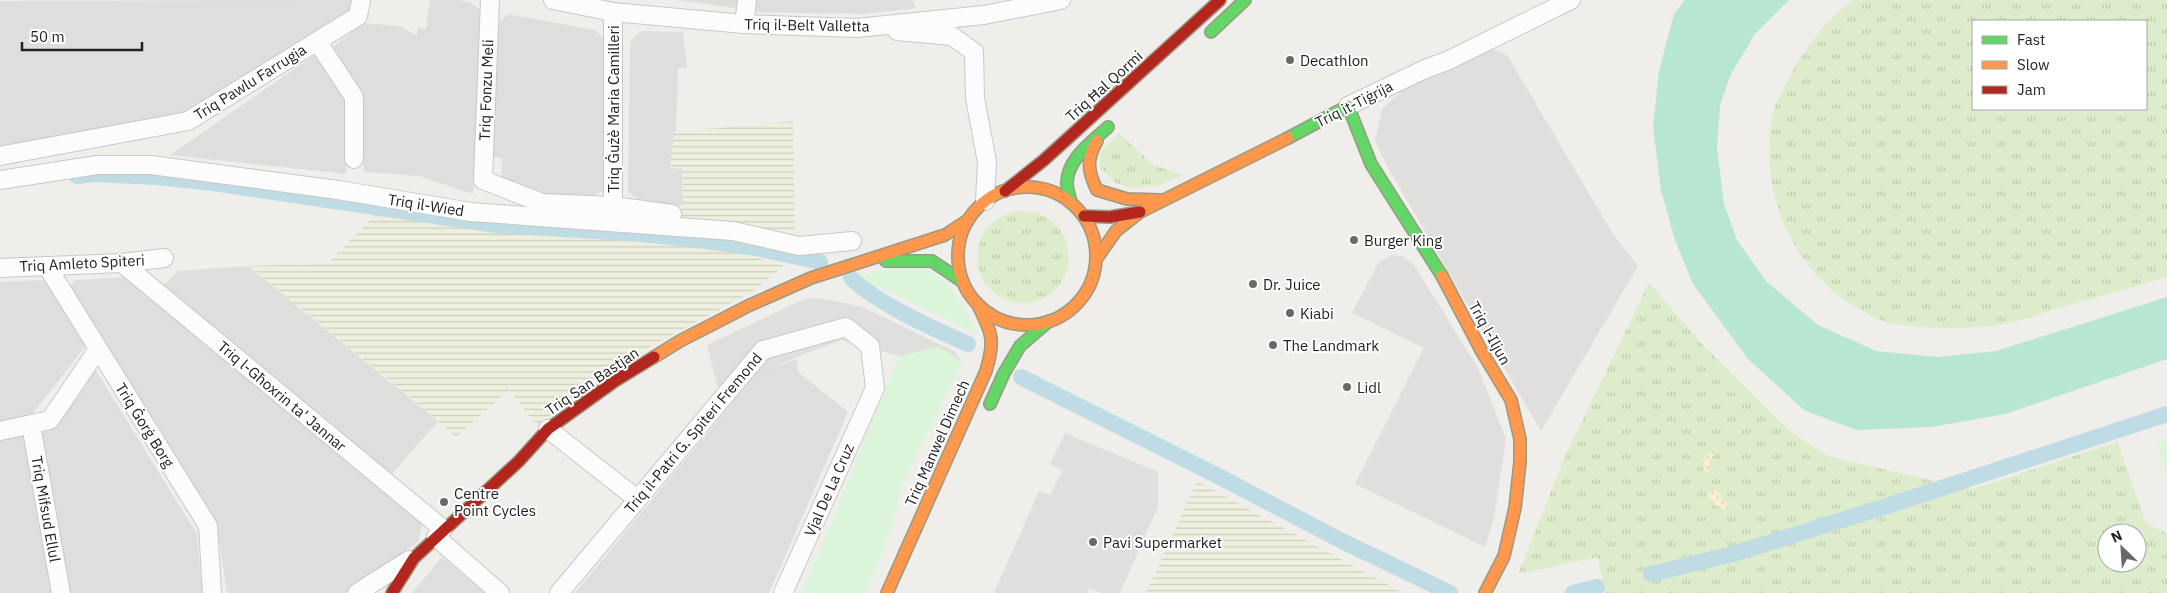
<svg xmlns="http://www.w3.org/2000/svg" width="2167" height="593" viewBox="0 0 2167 593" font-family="'IBM Plex Sans',sans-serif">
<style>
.residential{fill:#dfdedc}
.farmland{fill:url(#farmland-rules)}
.grass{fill:url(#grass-tufts);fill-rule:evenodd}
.sand{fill:url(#sand-dots)}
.park{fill:#daf5da}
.pitch{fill:#b7e6d2}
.parking{fill:#e0dfde}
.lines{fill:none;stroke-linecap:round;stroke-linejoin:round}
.canal{stroke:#bfdbe3;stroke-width:16}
.street-casing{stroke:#c9c8c7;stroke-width:20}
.fast-casing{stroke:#999a82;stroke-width:14}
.slow-casing{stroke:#999a82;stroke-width:14}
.jam-casing{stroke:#999a82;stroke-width:14}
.street{stroke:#fdfcfc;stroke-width:18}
.fast{stroke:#63d668;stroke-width:11}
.slow{stroke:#ff974d;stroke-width:11}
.jam{stroke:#b3261e;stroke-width:11}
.poi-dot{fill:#6a6968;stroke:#fff;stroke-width:2}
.labels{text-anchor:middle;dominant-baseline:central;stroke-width:4;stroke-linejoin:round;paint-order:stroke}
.street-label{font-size:15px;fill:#222;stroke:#fff}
.poi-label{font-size:15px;fill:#222;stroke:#fff;text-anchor:start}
</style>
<defs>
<pattern id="farmland-rules" width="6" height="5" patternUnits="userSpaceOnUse" patternTransform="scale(1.25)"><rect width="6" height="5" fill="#efefdf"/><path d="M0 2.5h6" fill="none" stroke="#cdcdbf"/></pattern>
<pattern id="grass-tufts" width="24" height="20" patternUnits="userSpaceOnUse" patternTransform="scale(1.25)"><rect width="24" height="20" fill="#ddeccb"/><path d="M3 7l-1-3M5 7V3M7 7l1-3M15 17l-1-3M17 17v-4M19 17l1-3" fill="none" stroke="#bdcaae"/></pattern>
<pattern id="sand-dots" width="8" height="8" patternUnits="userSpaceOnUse" patternTransform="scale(1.25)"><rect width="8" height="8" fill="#f8f0d0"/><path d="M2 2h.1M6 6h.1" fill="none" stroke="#d4ceb2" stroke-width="1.8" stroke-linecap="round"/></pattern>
</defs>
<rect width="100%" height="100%" fill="#f0eeeb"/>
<!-- residential -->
<g class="residential">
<polygon points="353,0 353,9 187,114 0,149 0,1"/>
<polygon points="430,0 458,0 471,3 481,10 473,194 419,176 364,172 362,97 333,47 363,23 399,26 417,35 418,28 426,29"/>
<polygon points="677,0 737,0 736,8"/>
<polygon points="754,0 913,0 916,8 865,14 752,12"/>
<polygon points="508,14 594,30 607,40 603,191 582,201 536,199 501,180 502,158 493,157 496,24"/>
<polygon points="640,31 683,32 687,68 678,68 675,168 682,169 683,206 642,202 628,192 630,42"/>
<polygon points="319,52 349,101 346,174 170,155"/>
<polygon points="248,266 438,421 391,475 164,285 178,271"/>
<polygon points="127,277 423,522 418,542 345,593 227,593 218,532 128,383 68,288 75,280"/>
<polygon points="47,280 87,344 27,421 0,426 0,282"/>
<polygon points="797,359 798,372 848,412 769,593 575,593 724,413 762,371"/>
<polygon points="96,371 197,534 202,593 66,593 37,434 52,430 87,384 86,372"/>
<polygon points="26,435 54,593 0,593 0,440"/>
<polygon points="442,557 485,593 412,593"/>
</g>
<!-- farmland -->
<g class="farmland">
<polygon points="793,121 795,231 676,220 676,206 683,205 682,169 670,168 674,132"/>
<polygon points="375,215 596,239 720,247 784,266 755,290 600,374 537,426 509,390 456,437 415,401 248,266 327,264"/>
<polygon points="1197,481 1403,593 1146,593"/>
</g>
<!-- grass -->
<g class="grass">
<path d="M1853,0H2167V277C2138,286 2109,294 2080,302C2055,309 2029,319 2003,324C1974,329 1942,329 1913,326C1905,325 1894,325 1887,322C1801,291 1755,200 1773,112C1775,105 1779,98 1782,92C1798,57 1822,23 1853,0ZM2146,21V109H1973V21Z"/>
<polygon points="1119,133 1153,165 1184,175 1158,186 1130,188 1116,183 1101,169 1099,153"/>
<circle cx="1023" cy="257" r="46"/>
<path d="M1649,283L1704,346L1791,432L1830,457L1972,489L2117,442L2146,523L2167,534V593H1605L1598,557L1518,574L1566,454ZM2107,533H2137V563H2107Z"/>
</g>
<!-- sand -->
<g class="sand">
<polygon points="1712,451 1715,453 1710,460 1708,473 1704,470 1703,459"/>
<polygon points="1713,490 1719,493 1722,501 1726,501 1728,507 1727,510 1716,506 1713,500 1708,498 1709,493"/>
</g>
<!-- park -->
<g class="park">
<path d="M891,268C901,268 914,266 923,268C952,278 964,309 978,334L857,276Z"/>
<polygon points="938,347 962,361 899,493 894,521 866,593 802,593 899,356"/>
<polygon points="2167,440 2167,475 2157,443"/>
</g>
<!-- pitch -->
<polygon class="pitch" points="1685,0 1789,0 1755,34 1731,74 1720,105 1717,148 1724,204 1737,240 1766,281 1818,325 1876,351 1937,357 1996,351 2167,297 2167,359 2005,414 1931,427 1856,430 1804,410 1748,359 1693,284 1675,240 1661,190 1653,127 1659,71 1674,14"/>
<!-- parking -->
<g class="parking">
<polygon points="1492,49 1507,55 1613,234 1638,266 1541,431 1387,166 1375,140 1382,109 1403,90"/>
<polygon points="1392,255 1403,256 1414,265 1478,368 1506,439 1494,518 1485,547 1355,484 1424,348 1352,313 1379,262"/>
<polygon points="821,298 862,307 954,351 962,361 938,347 899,356 841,340 762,371 724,413 707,345 804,299"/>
<polygon points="1065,433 1158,472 1158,507 1120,593 1100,593 1089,588 1087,593 994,593 1039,491 1050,495 1063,470 1050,464"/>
</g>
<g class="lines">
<!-- canal -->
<g class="canal">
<polyline points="77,176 94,174 157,177 213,183 495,225 643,234 706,241 756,248 820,262"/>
<path d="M851,278C880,305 932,328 968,344"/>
<polyline points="1021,377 1220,477 1340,540 1450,593"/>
<polyline points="1651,574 1733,554 1890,505 2167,414"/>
<polyline points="1573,593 1597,587"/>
</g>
<!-- street casing -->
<g class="street-casing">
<g id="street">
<polyline points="490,0 483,180 542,203 613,206 672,214"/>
<polyline points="553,0 613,12 744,24 857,28 984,15 1061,0"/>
<polyline points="744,24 747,0"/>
<polyline points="897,31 952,36 974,52 975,98 987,162 985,201"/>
<polyline points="317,41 354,97 354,159"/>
<polyline points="1348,106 1425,69 1447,61 1571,0"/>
<polyline points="0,156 188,121 358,16 361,0"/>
<polyline points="0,180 97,165 151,165 338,190 471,212 733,231 799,246 852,241"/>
<polyline points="613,206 613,12"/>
<polyline points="122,263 443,529"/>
<polyline points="47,266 208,526 212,593"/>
<polyline points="0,268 122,263 164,258"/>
<polyline points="31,425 61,593"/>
<polyline points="548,429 637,499"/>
<polyline points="0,431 50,420 98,349"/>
<polyline points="436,537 500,593"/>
<polyline points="357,593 409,560"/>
<polyline points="559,593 763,350 846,327 870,346 875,388 783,593"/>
</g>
</g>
<!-- fast casing -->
<g class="fast-casing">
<g id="fast">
<polyline points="1211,32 1245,0"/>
<polyline points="1288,138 1348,106 1371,164 1442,276"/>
<path d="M1071,203C1070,197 1067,190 1067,183C1067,159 1092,142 1108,127"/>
<polyline points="886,261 932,261 963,282"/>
<polyline points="990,404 1004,373 1020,346 1049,321"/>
</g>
</g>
<!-- slow casing -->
<g class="slow-casing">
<g id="slow">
<path d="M1097,141C1086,159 1088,172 1097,190L1127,199L1160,200"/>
<circle cx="1027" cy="256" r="69"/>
<polyline points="1097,258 1116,231 1140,212 1288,138"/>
<polyline points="1442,276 1482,352 1511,400 1520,439 1520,462 1515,508 1504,556 1485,593"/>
<polyline points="654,357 680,341 748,306 811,278 945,235 968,220"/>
<path d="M887,593L986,371C996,338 991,332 977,303"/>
</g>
</g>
<!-- jam casing -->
<g class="jam-casing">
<g id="jam">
<polyline points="1005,191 1044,160 1220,0"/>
<polyline points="1084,216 1110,217 1140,212"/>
<polyline points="392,593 414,558 519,461 548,429 615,381 654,357"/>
</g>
</g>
<!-- street -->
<use href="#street" class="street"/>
<!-- fast -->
<use href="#fast" class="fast"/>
<!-- slow -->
<use href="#slow" class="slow"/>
<!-- jam -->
<use href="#jam" class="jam"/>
</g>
<!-- markers -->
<g class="poi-dot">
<circle cx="1290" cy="60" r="5"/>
<circle cx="1354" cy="240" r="5"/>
<circle cx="1253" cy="284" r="5"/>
<circle cx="1290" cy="313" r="5"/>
<circle cx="1273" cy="345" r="5"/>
<circle cx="1347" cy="387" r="5"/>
<circle cx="444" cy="502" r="5"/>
<circle cx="1093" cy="542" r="5"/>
</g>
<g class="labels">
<!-- street labels -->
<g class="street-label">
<text transform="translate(807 25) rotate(1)">Triq il-Belt Valletta</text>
<text transform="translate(250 82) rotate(-32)">Triq Pawlu Farrugia</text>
<text transform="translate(1104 86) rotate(-42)">Triq Ħal Qormi</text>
<text transform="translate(486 90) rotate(-88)">Triq Fonzu Meli</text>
<text transform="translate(1354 104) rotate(-27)">Triq it-Tiġrija</text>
<text transform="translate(613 109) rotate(-90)">Triq Ġużè Maria Camilleri</text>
<text transform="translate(426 205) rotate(9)">Triq il-Wied</text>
<text transform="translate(82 263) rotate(-3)">Triq Amleto Spiteri</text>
<text transform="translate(1490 333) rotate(61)">Triq l-Iljun</text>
<text transform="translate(592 381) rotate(-34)">Triq San Bastjan</text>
<text transform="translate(282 396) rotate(40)">Triq l-Għoxrin ta' Jannar</text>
<text transform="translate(145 425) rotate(58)">Triq Ġorġ Borg</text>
<text transform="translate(693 433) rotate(-50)">Triq il-Patri G. Spiteri Fremond</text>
<text transform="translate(937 443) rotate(-66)">Triq Manwel Dimech</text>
<text transform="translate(829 490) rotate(-66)">Vjal De La Cruz</text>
<text transform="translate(46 509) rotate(80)">Triq Mifsud Ellul</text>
</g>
<!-- poi labels -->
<g class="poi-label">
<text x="1300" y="60">Decathlon</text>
<text x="1364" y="240">Burger King</text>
<text x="1263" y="284">Dr. Juice</text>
<text x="1300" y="313">Kiabi</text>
<text x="1283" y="345">The Landmark</text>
<text x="1357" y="387">Lidl</text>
<text x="454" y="493">Centre<tspan x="454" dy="17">Point Cycles</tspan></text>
<text x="1103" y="542">Pavi Supermarket</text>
</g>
</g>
<!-- legend -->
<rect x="1972" y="20" width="175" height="90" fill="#ffffff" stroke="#a7a7a7"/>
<rect x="1982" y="36" width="25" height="8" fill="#63d668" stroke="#a7a7a7"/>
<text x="2017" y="45" font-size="15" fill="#222222">Fast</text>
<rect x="1982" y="61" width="25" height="8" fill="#ff974d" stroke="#a7a7a7"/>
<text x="2017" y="70" font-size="15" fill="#222222">Slow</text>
<rect x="1982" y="86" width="25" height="8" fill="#b3261e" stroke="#a7a7a7"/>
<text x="2017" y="95" font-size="15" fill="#222222">Jam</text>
<!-- north arrow -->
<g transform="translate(2122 548) rotate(335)"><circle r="24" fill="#ffffff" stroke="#a7a7a7"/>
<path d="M0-4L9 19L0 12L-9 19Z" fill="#6a6968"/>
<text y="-8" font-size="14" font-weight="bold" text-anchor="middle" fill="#222222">N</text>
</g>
<!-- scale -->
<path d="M22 42v8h120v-8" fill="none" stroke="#222222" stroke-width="2.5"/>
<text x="30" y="42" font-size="15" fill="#222222" stroke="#ffffff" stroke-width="4" paint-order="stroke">50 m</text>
</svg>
